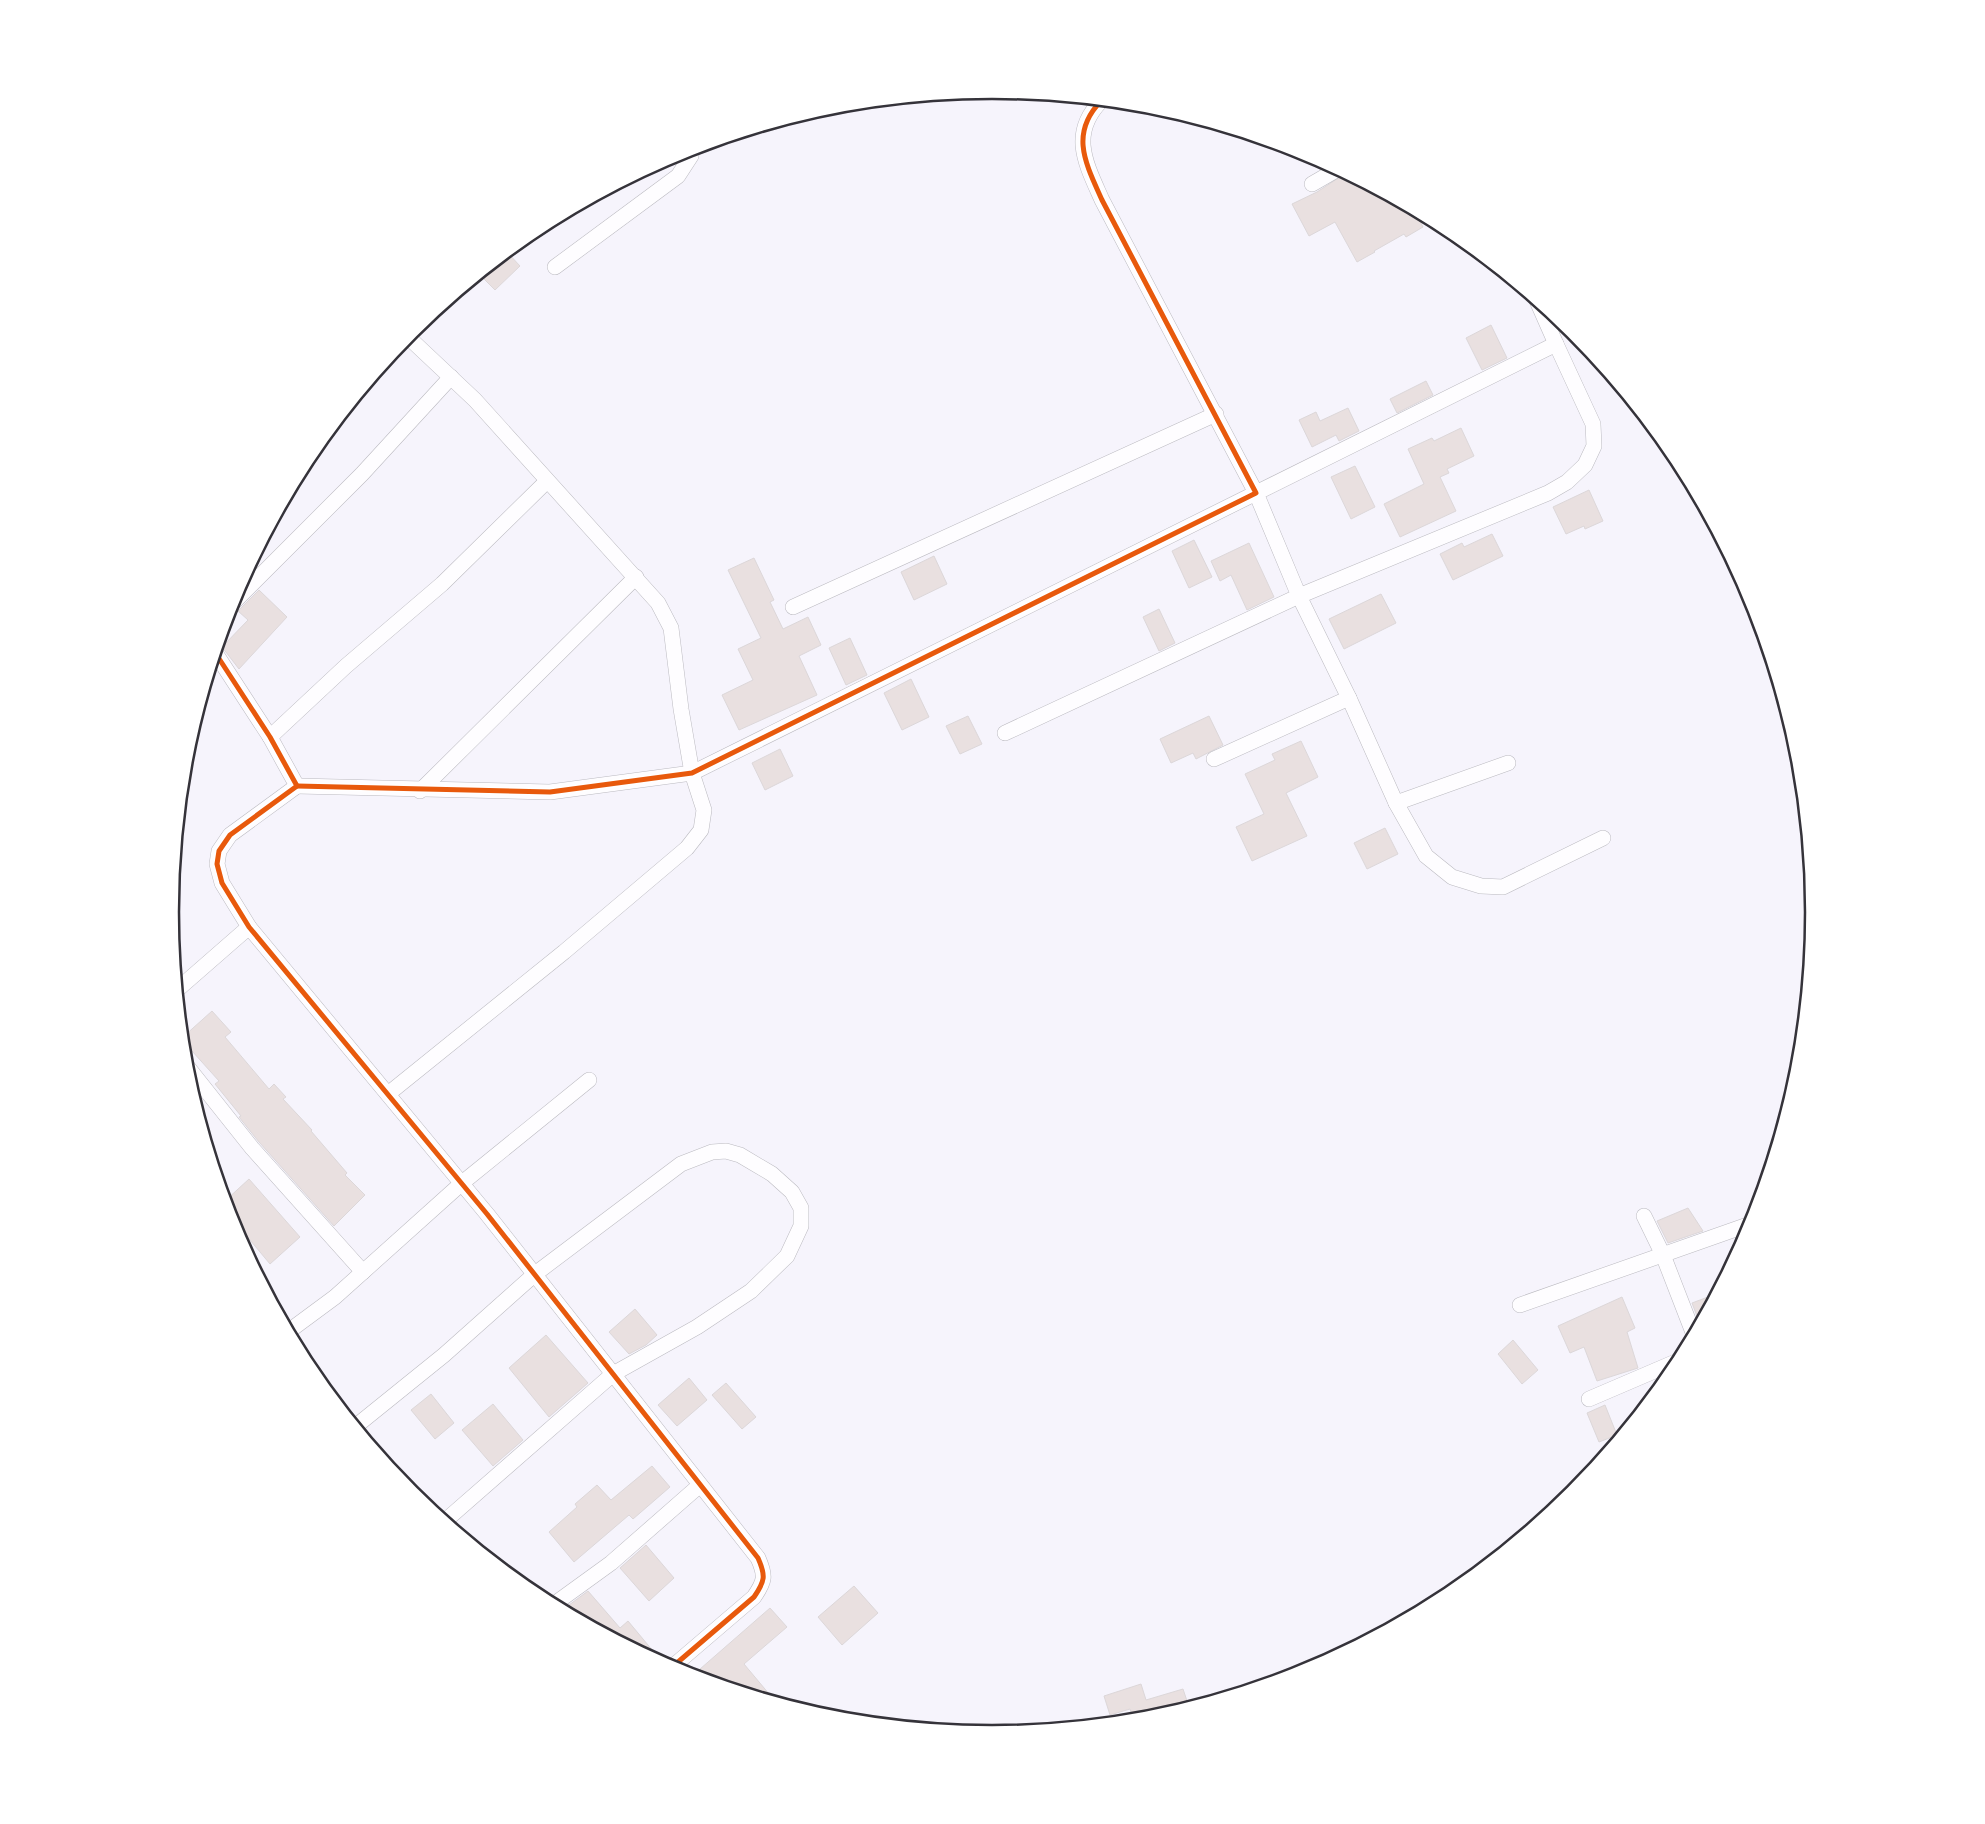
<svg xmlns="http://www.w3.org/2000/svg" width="1985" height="1824" viewBox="0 0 1985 1824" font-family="'Source Sans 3',sans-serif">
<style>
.building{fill:#e9e0e0;stroke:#dcd7d9}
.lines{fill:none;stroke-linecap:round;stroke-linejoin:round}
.street-casing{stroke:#bbbac0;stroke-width:16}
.street{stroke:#fefdff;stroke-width:15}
.cycleway-casing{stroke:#fff;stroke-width:8}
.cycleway{stroke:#e8590c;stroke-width:5}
.rim{fill:none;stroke:#35333a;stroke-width:2.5}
</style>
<rect width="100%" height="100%" fill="#f6f4fc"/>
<!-- building -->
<g class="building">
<polygon points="1346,173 1414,210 1423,227 1406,237 1404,234 1374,251 1375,252 1357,262 1335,222 1309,236 1292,204 1317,192"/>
<polygon points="507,252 520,266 495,290 480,275"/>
<polygon points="1491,325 1507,358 1482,370 1466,338"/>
<polygon points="1426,381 1433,395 1397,413 1390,399"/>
<polygon points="1348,408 1359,431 1339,441 1336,435 1312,447 1299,420 1316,412 1320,421"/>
<polygon points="1461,428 1474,456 1447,469 1449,473 1440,477 1456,511 1400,537 1384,504 1424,484 1408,449 1432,438 1434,441"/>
<polygon points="1355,466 1375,507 1351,519 1331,477"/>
<polygon points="1589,490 1603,521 1585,529 1584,526 1566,534 1553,507"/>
<polygon points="1492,534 1503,556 1453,580 1440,554 1462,543 1464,547"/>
<polygon points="1194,540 1212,577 1189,588 1172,551"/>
<polygon points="1249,543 1274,597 1247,610 1231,575 1220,581 1211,561"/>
<polygon points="934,556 947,584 914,600 901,572"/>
<polygon points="754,558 774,600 770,602 783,629 808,617 821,645 799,656 817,695 739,730 722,695 753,680 738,649 761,638 728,570"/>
<polygon points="259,590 287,617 239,669 222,647 248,620 238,611"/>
<polygon points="1381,594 1396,623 1344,649 1329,619"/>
<polygon points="1159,609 1175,643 1159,651 1143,617"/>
<polygon points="850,638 867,675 846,685 829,648"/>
<polygon points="911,679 929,717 902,730 884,693"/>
<polygon points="968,716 982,744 960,754 946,726"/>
<polygon points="1209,716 1223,745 1196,759 1193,753 1171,763 1160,739"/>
<polygon points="1301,741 1318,777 1286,793 1307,836 1252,861 1236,827 1264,814 1245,774 1275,760 1272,754"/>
<polygon points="780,749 793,776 765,790 752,763"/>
<polygon points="1385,828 1398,854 1367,869 1354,843"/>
<polygon points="212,1011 231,1032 225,1037 269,1089 274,1084 286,1097 283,1099 312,1130 311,1131 347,1173 345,1175 365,1195 334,1226 259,1142 239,1117 241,1116 215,1084 219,1081 183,1041 183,1037"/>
<polygon points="249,1179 300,1237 270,1264 230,1216 225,1201"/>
<polygon points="1688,1208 1703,1231 1668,1243 1657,1221"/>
<polygon points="1716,1294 1705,1314 1700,1324 1692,1303"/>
<polygon points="1622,1297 1635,1328 1627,1332 1638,1368 1597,1381 1584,1347 1570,1353 1558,1326"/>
<polygon points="635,1309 657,1335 646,1345 629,1354 609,1332"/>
<polygon points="546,1335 588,1383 549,1417 509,1368"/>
<polygon points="1513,1340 1538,1370 1522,1384 1498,1354"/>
<polygon points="689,1378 707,1400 677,1426 658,1405"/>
<polygon points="726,1383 756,1417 742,1429 712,1395"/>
<polygon points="431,1394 454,1423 435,1439 411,1410"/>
<polygon points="493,1404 523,1440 493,1466 462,1430"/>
<polygon points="1605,1405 1617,1435 1599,1442 1587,1413"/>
<polygon points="652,1466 670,1487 633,1519 629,1515 574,1562 549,1532 577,1507 575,1504 597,1485 611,1500"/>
<polygon points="646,1545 674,1578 649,1601 620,1568"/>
<polygon points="854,1586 878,1613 842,1645 818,1617"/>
<polygon points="588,1591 620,1628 628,1621 663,1663 583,1621 569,1605"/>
<polygon points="770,1608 787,1627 744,1664 775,1701 692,1676"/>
<polygon points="1141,1684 1146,1700 1183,1689 1189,1707 1153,1718 1134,1720 1130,1709 1110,1715 1104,1696"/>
</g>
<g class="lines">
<!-- street casing -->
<g class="street-casing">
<g id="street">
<polyline points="1312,184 1338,169"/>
<polyline points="555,267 678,176 691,156 692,148"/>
<polyline points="231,605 362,474 451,377"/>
<polyline points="793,607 1216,414"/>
<path d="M216,654L270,737L297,786L230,835L219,851L217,864L222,883L249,927L487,1214L758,1558C766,1576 765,1581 754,1597L671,1668"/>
<polyline points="1005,733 1299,596 1256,493 1556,344 1537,301"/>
<polyline points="270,737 346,666 442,584 547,481"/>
<polyline points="1214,759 1349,698"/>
<polyline points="1508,763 1396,803 1349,698 1299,596 1548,493 1567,482 1585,465 1594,446 1593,424 1556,344"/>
<path d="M297,786L550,792L692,773L1256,493L1102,200C1086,164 1069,134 1101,101"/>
<polyline points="420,791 636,577"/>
<polyline points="1396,803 1426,856 1452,877 1481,886 1503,887 1603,838"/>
<polyline points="178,989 249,927"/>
<polyline points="186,1065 252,1148 363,1272"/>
<polyline points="388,1094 564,952 687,848 701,830 704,810 692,773 681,709 671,628 658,603 475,400 407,336"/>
<polyline points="1644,1216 1663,1255 1694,1335"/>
<polyline points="1520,1305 1753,1223"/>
<polyline points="289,1331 335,1297 462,1183 589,1080"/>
<polyline points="1589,1399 1680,1360"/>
<polyline points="356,1426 444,1355 535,1274 681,1164 712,1152 726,1151 740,1155 772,1174 792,1192 801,1208 801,1226 787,1256 751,1291 697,1327 613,1374 445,1521"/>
<polyline points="553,1605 611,1563 700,1485"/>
</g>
</g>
<!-- street -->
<use href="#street" class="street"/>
<!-- cycleway casing -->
<g class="cycleway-casing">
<g id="cycleway">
<path d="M216,654L270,737L297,786L230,835L219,851L217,864L222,883L249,927L487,1214L758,1558C766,1576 765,1581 754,1597L671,1668"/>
<path d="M297,786L550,792L692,773L1256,493L1102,200C1086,164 1069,134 1101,101"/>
</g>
</g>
<!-- cycleway -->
<use href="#cycleway" class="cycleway"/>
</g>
<!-- crop -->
<path d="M0 0H1985V1824H0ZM179 912a813 813 0 1 1 1626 0a813 813 0 1 1-1626 0Z" fill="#fff" fill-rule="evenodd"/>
<path class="rim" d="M179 912a813 813 0 1 1 1626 0a813 813 0 1 1-1626 0Z"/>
</svg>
